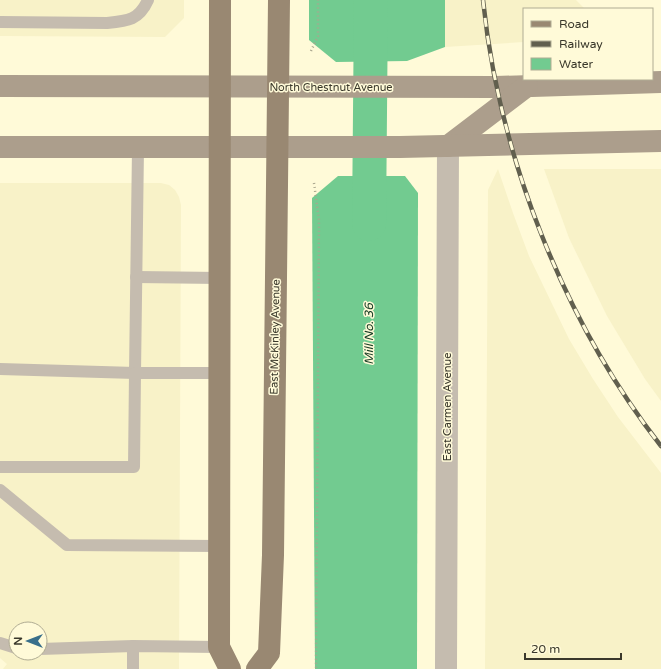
<svg xmlns="http://www.w3.org/2000/svg" width="661" height="669" viewBox="0 0 661 669" font-family="'Varela Round',sans-serif">
<style>
.built{fill:#f8f2c8;fill-rule:evenodd}
.water{fill:#72cb90}
.lines{fill:none;stroke-linecap:round;stroke-linejoin:round}
.canal{stroke:#72cb90;stroke-width:34}
.path{stroke:#a9a58d;stroke-width:2.5;stroke-dasharray:1 3;stroke-linecap:butt}
.lane{stroke:#c5bcaf;stroke-width:12}
.street{stroke:#c5bcaf;stroke-width:22}
.secondary{stroke:#ac9e8c;stroke-width:22}
.primary{stroke:#998872;stroke-width:22}
.rail-casing{stroke:#615f4e;stroke-width:4.5}
.rail{stroke:#fffad8;stroke-width:3;stroke-dasharray:9;stroke-linecap:butt}
.labels{text-anchor:middle;dominant-baseline:central;stroke-width:3;stroke-linejoin:round;paint-order:stroke}
.street-label{font-size:11px;fill:#3a382b;stroke:#fffad8}
.water-label{font-size:12px;font-style:italic;fill:#173c24;stroke:#fffad8}
</style>
<rect width="100%" height="100%" fill="#fffad8"/>
<!-- built -->
<g class="built">
<polygon points="0,0 184,0 184,18 165,37 0,36"/>
<polygon points="445,0 576,0 585,9 524,9 524,42 445,47"/>
<polygon points="498,169 513,213 529,256 569,339 593,379 618,417 661,473 661,669 485,669 488,190"/>
<polygon points="544,169 661,169 661,401 645,379 607,316 569,238"/>
<path d="M0,183H161L169,185L175,190L179,197L181,205L179,669H3L7,664L0,658ZM16,629H40V653H16Z"/>
</g>
<!-- water -->
<g class="water">
<polygon points="309,0 445,0 445,47 407,61 336,62 309,40"/>
<polygon points="338,176 405,176 418,193 417,669 315,669 312,198"/>
</g>
<g class="lines">
<!-- canal -->
<polyline class="canal" points="369,224 371,0"/>
<!-- path -->
<g class="path">
<polyline points="311,51 318,36 318,0"/>
<polyline points="314,183 319,220 316,669"/>
</g>
<!-- lane -->
<g class="lane">
<path d="M0,22L107,23C128,21 139,20 148,0"/>
<polyline points="136,277 220,278"/>
<polyline points="0,369 135,373 138,148"/>
<polyline points="0,467 134,467 135,373 219,373"/>
<polyline points="0,490 67,545 219,546"/>
<polyline points="0,643 16,648"/>
<polyline points="133,646 133,669"/>
<polyline points="40,649 133,646 219,647"/>
</g>
<!-- street -->
<polyline class="street" points="446,669 448,146"/>
<!-- secondary -->
<g class="secondary">
<polyline points="0,86 496,87 661,82"/>
<polyline points="448,146 527,86"/>
<polyline points="0,147 400,147 661,141"/>
</g>
<!-- primary -->
<g class="primary">
<polyline points="220,0 219,647 230,669"/>
<polyline points="257,669 269,653 273,555 279,0"/>
</g>
<!-- rail casing -->
<g class="rail-casing">
<path id="rail" d="M483,0C499,156 564,322 661,446"/>
</g>
<!-- rail -->
<use href="#rail" class="rail"/>
</g>
<g class="labels">
<!-- street labels -->
<g class="street-label">
<text x="331" y="87">North Chestnut Avenue</text>
<text transform="translate(275 337) rotate(-89)">East McKinley Avenue</text>
<text transform="translate(447 407) rotate(-90)">East Carmen Avenue</text>
</g>
<!-- water labels -->
<g class="water-label">
<text transform="translate(369 334) rotate(-90)">Mill No. 36</text>
</g>
</g>
<!-- legend -->
<rect x="523" y="8" width="130" height="72" fill="#fffad8" stroke="#b0ac93"/>
<rect x="531" y="21" width="20" height="6" fill="#998872" stroke="#b0ac93"/>
<text x="559" y="28" font-size="12" fill="#3a382b">Road</text>
<rect x="531" y="41" width="20" height="6" fill="#615f4e" stroke="#b0ac93"/>
<text x="559" y="48" font-size="12" fill="#3a382b">Railway</text>
<rect x="531" y="58" width="20" height="12" fill="#72cb90" stroke="#b0ac93"/>
<text x="559" y="68" font-size="12" fill="#3a382b">Water</text>
<!-- north arrow -->
<g transform="translate(28 641) rotate(270)"><circle r="19" fill="#fffad8" stroke="#b0ac93"/>
<path d="M0-3L7 15L0 10L-7 15Z" fill="#396f8a"/>
<text y="-6" font-size="11" font-weight="bold" text-anchor="middle" fill="#3a382b">N</text>
</g>
<!-- scale -->
<path d="M525 653v6h96v-6" fill="none" stroke="#3a382b" stroke-width="2"/>
<text x="531" y="653" font-size="12" fill="#3a382b" stroke="#fffad8" stroke-width="3" paint-order="stroke">20 m</text>
</svg>
